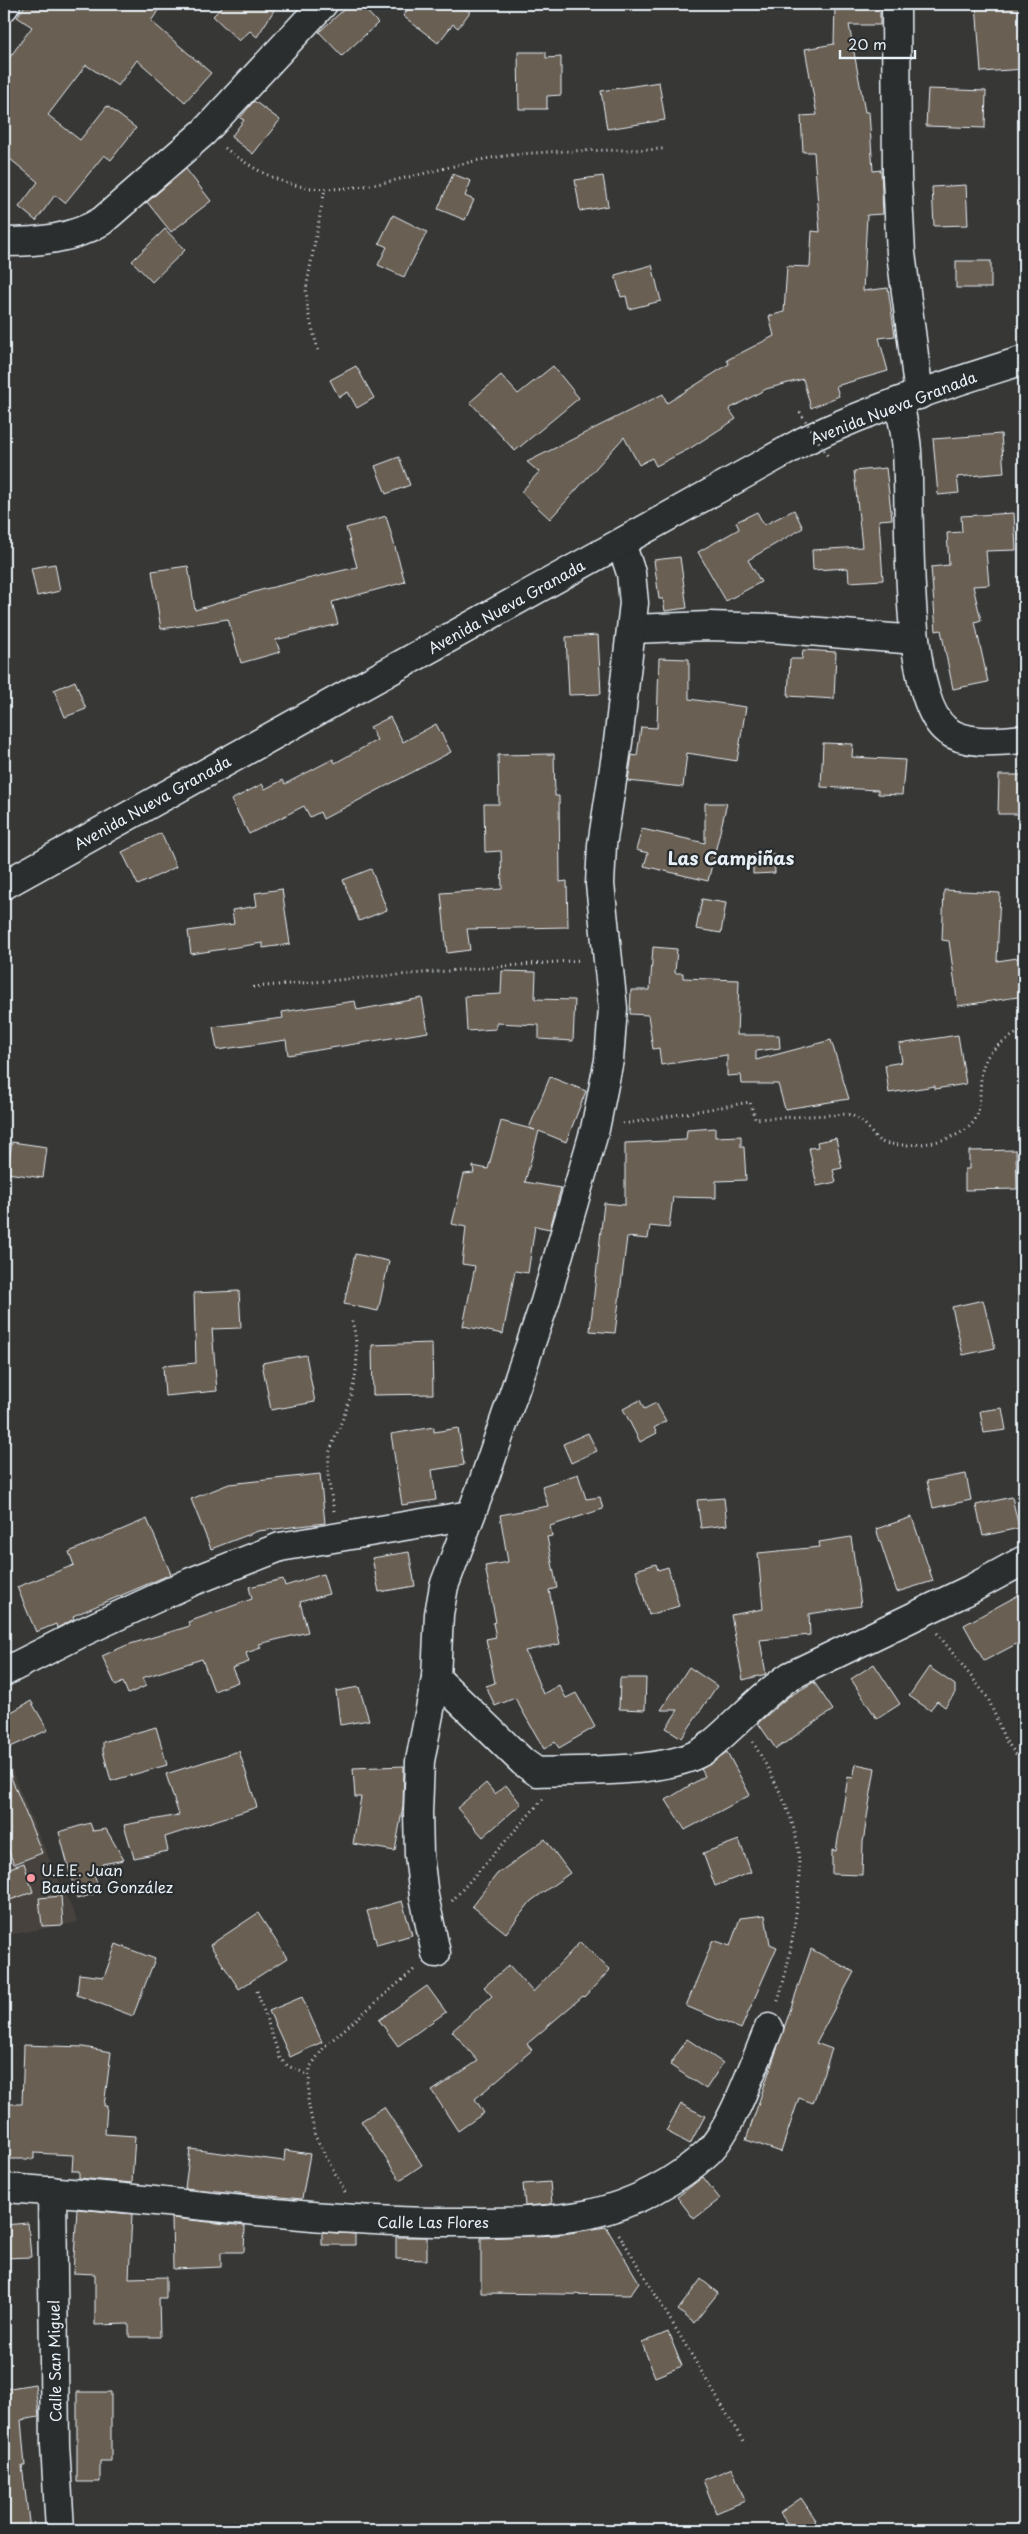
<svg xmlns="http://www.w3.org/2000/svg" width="1028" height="2534" viewBox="0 0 1028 2534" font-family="'Playpen Sans',sans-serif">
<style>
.built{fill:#47433e}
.building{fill:#6b5e52;stroke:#e8f1f8}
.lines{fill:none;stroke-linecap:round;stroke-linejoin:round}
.street-casing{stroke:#e8f1f8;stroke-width:31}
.secondary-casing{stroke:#e8f1f8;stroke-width:31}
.path{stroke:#e8f1f8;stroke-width:3;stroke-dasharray:1 4;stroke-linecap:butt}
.street{stroke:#2a2d2e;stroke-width:28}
.secondary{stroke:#2a2d2e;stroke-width:28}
.path-bridge{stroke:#e8f1f8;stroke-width:3;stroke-dasharray:1 4;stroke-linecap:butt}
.poi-dot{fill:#ff9aa2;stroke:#2a2d2e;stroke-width:2}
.labels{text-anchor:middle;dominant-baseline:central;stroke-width:4.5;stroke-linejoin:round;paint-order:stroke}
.street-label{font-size:15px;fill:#e8f1f8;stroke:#2a2d2e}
.poi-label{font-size:15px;fill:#e8f1f8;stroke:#2a2d2e;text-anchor:start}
.quarter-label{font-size:18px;font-weight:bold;fill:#e8f1f8;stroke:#2a2d2e}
</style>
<rect width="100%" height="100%" fill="#373735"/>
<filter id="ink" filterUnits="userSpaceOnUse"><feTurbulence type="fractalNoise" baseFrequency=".02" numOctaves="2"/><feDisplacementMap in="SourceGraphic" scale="10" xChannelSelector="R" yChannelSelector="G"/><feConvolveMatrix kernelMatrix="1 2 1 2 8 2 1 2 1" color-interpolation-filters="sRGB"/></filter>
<g filter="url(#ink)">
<!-- built -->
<polygon class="built" points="4,1751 38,1834 78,1922 4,1936"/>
<!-- building -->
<g class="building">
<polygon points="26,4 163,4 151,21 211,73 185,102 137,60 118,86 86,65 48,115 80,140 107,106 136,128 111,160 104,155 65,203 55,195 36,221 19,207 38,182 4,154 4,65 32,27 17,17"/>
<polygon points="225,4 278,4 257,37 250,31 239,41 213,16"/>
<polygon points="350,4 360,4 378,23 342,56 319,32"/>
<polygon points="412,4 469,4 465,9 470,12 458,28 453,24 438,43 403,16"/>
<polygon points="835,4 880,4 880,25 849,25 865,112 869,112 873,171 881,170 883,214 867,215 863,291 888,288 895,336 879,338 888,371 836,386 839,396 811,408 803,379 766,389 729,409 736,419 689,449 656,466 652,458 639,465 624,437 550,519 521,492 539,472 527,462 663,394 667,403 729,364 727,360 774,336 769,316 784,312 787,266 810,267 812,231 820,232 814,152 803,152 801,116 817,115 805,49 834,44"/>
<polygon points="976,4 1024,4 1024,69 981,72"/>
<polygon points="518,52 546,52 546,58 561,57 561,95 547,96 547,109 519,109"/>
<polygon points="659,82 665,120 607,129 601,91"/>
<polygon points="928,89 986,91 985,128 926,126"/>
<polygon points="254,101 280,120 253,154 231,137 244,120 240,118"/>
<polygon points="186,169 211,201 171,232 147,202"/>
<polygon points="453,174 471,181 465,196 474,200 465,220 438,209"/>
<polygon points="603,176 608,206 580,211 575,180"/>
<polygon points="966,185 968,225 934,226 932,187"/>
<polygon points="393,215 427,232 404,277 378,265 387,247 379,243"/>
<polygon points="165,229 185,250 152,282 132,261"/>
<rect x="956" y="261" width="35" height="27"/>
<polygon points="652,265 661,301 629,309 626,296 621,297 615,275"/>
<polygon points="356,366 374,398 357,408 348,392 339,397 330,380"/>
<polygon points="553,366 579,398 515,451 470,402 501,375 518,394"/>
<polygon points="1001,434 1004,473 957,477 959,493 938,495 933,439"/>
<polygon points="399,457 410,485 386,494 375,466"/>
<polygon points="886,468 892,519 879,520 883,580 849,582 848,568 813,570 812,550 862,547 854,471"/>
<polygon points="794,510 803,528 748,560 761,582 726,601 698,552 739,529 736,522 757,512 764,525"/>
<polygon points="1014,513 1016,550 986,551 989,585 973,586 981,620 975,622 988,682 953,689 941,630 936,631 931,567 949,565 947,533 962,532 961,516"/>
<polygon points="386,516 405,582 332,602 338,624 276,640 280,652 241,663 228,619 161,629 152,571 188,566 195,610 261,590 357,567 346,528"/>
<polygon points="680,557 687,608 665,611 663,599 659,599 654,560"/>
<polygon points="55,564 60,591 37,596 31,568"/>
<polygon points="598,635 601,694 569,695 566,637"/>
<polygon points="803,650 836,652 834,699 788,696 790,659 802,659"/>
<polygon points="659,658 689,659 689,699 746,707 737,761 687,753 683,787 628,781 632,755 637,756 641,727 657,728"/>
<polygon points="75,681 86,709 65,717 54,690"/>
<polygon points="390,717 403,742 436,724 451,752 323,819 320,812 310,817 304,806 249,834 231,800 262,784 265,789 283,780 285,784 333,759 335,763 377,740 370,727"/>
<polygon points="823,743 853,744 852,757 905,760 902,795 878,794 878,790 821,787"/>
<polygon points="554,754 555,796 559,796 560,882 567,881 568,927 467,929 470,950 447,953 441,893 502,889 501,851 485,852 484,804 499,804 498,755"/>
<polygon points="999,775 1024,775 1024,814 998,814"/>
<polygon points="705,803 727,803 708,881 644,866 648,853 636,850 642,829 705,843"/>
<polygon points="161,833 176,867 138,885 122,852"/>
<polygon points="774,854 775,873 753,874 753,855"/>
<polygon points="371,869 387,910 359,921 343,880"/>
<polygon points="282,889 290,944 263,948 263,943 191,954 188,931 234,924 232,910 257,906 255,893"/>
<polygon points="944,890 1000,893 997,961 1024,957 1024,996 958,1006 949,941 942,940"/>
<polygon points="702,899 726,903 721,933 696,929"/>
<polygon points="653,947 677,949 675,973 683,973 683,978 739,980 737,1035 779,1035 780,1048 756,1051 756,1060 831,1040 849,1099 785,1109 778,1084 742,1084 741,1075 727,1076 727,1055 661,1065 659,1048 653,1049 648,1015 630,1014 631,990 650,990"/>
<polygon points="502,971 536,972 535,999 575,1000 573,1041 539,1039 539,1025 496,1023 496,1029 467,1031 465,996 501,994"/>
<polygon points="422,998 428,1032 288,1055 286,1040 217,1050 213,1027 283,1018 282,1012 355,1001 357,1010"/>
<polygon points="958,1035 966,1084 935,1089 935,1086 889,1093 885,1065 902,1062 899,1044"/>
<polygon points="550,1077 586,1091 566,1142 539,1131 525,1182 561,1188 550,1229 535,1226 528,1273 515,1271 503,1334 463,1326 475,1266 462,1264 466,1227 452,1224 464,1174 474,1173 473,1166 488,1169 501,1121 535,1130 529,1128"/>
<polygon points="715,1128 715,1137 741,1136 741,1147 744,1147 746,1180 716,1181 716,1198 673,1197 669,1228 650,1226 648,1239 627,1237 615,1333 590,1331 604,1203 625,1205 625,1143 686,1140 687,1130"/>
<polygon points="836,1138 842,1168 833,1170 836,1182 817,1186 809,1148 818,1147 817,1142"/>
<polygon points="12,1142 47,1147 43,1178 7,1173"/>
<polygon points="1016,1150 1017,1189 965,1190 965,1169 969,1169 969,1151"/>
<polygon points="355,1254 389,1261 378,1311 344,1304"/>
<polygon points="239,1291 241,1328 212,1329 217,1391 165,1396 163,1366 196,1363 194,1293"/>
<polygon points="983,1300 995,1348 963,1355 952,1307"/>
<polygon points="432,1343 433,1394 373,1395 372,1345"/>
<polygon points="306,1355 315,1402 271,1410 262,1363"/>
<polygon points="640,1400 644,1409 656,1403 666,1421 654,1428 657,1433 640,1442 623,1409"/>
<polygon points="1002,1408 1006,1430 984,1433 980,1411"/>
<polygon points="434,1427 434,1432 458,1428 464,1465 432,1470 436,1500 402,1505 391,1434"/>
<polygon points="588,1433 597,1451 571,1463 563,1444"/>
<polygon points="320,1474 325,1523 258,1531 211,1549 191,1499 229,1484"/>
<polygon points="578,1474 586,1499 600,1497 603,1509 550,1526 552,1536 547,1537 557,1588 549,1590 560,1644 525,1651 543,1694 559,1685 566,1698 576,1693 595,1727 559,1748 555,1742 544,1749 515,1698 495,1706 486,1686 495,1683 486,1639 496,1637 493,1623 496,1622 485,1566 508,1562 500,1515 548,1506 542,1486"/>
<polygon points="966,1474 971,1500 933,1508 927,1481"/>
<polygon points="1012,1497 1019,1528 983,1536 976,1505"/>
<polygon points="724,1498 727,1525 701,1528 697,1500"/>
<polygon points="912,1517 933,1581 897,1592 876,1529"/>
<polygon points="147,1519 171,1574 73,1616 74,1619 57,1628 56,1624 36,1632 17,1587 74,1565 69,1552"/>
<polygon points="851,1537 861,1606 809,1614 810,1635 760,1640 766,1674 743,1680 731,1615 763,1609 758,1553 820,1547 819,1542"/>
<polygon points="409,1552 415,1586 379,1592 372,1558"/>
<polygon points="656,1564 658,1570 668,1567 679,1606 649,1615 636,1570"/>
<polygon points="323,1574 329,1594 300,1602 308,1632 259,1644 261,1648 246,1653 249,1662 232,1668 238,1682 214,1691 202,1659 142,1678 146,1686 128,1694 123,1682 116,1686 102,1656 127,1645 190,1626 188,1622 252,1599 249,1587 283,1579 285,1586"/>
<polygon points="1024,1592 1024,1640 984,1661 964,1625"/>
<polygon points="874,1664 900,1704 877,1719 851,1679"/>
<polygon points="689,1667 717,1686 682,1738 666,1728 678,1710 661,1710"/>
<polygon points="929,1667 955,1685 955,1693 945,1707 937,1701 930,1710 909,1696"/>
<polygon points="620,1678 646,1678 645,1710 619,1709"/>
<polygon points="814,1682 833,1710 776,1749 758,1723 788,1697"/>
<polygon points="359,1687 369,1720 340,1725 336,1691"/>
<polygon points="31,1701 48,1730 4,1750 4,1716"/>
<polygon points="156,1727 167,1765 111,1781 103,1751 103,1742"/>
<polygon points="239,1751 257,1807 165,1837 168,1851 134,1858 124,1825 179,1815 166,1774"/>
<polygon points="727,1752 750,1795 685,1830 666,1800 705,1776 701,1769"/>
<polygon points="4,1760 42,1853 14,1864 4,1840"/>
<polygon points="856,1764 875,1768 863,1842 862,1875 832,1874 832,1850 836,1851 848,1777 853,1778"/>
<polygon points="404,1766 403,1806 395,1851 353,1844 361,1797 355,1797 353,1768"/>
<polygon points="486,1783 495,1794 506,1785 521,1804 483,1837 457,1808"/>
<polygon points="90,1823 93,1831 106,1829 124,1860 102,1864 104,1872 94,1874 100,1892 77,1899 59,1832"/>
<polygon points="545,1839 570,1873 531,1901 506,1933 472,1906 497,1874"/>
<polygon points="739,1840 751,1872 715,1886 703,1853"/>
<polygon points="24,1863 33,1892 4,1902 4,1870"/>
<polygon points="61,1896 63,1925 42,1926 39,1898"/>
<polygon points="402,1901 412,1935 377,1945 367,1911"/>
<polygon points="258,1913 287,1958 239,1989 210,1945"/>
<polygon points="765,1915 770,1944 777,1947 741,2029 686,2006 713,1940 730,1946 740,1918"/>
<polygon points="580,1942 610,1970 584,1997 583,1996 527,2044 532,2050 475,2099 484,2113 458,2131 432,2091 478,2061 452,2031 492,1996 484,1987 509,1965 533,1992"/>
<polygon points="116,1944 155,1959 133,2016 77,1995 79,1974 104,1977"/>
<polygon points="811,1949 854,1972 816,2043 832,2049 813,2103 799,2098 781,2152 746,2140"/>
<polygon points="427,1986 446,2012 398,2046 379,2020"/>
<polygon points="302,1997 322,2042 290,2057 269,2011"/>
<polygon points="687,2039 723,2063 706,2089 670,2065"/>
<polygon points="24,2045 83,2047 111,2052 104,2106 107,2106 105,2134 135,2136 132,2183 79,2178 79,2171 72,2171 73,2155 34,2153 34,2159 4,2159 4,2104 22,2104"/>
<polygon points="681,2104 705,2116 690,2144 666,2131"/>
<polygon points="384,2107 422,2165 400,2180 361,2121"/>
<polygon points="190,2149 284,2161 285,2150 310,2154 302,2199 185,2188"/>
<polygon points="703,2177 720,2199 694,2219 677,2197"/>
<polygon points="550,2182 552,2204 525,2206 523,2184"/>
<polygon points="77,2209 132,2214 129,2278 166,2277 166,2298 159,2298 160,2337 129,2337 129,2324 95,2325 95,2274 73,2273"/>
<polygon points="172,2218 245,2226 244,2252 221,2252 221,2267 173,2269"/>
<polygon points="28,2223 31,2257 4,2258 4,2225"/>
<polygon points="606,2227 639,2282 630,2295 481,2293 481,2238 557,2235"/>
<polygon points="322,2232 355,2234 355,2245 322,2245"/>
<polygon points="396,2237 427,2237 427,2260 396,2259"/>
<polygon points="701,2279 718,2293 694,2323 678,2310"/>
<polygon points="668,2332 682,2366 655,2377 642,2343"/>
<polygon points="35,2384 39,2417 21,2420 25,2466 22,2466 30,2530 4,2530 4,2389"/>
<polygon points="77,2392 111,2392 111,2461 100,2461 100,2482 77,2482"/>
<polygon points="732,2468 745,2501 716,2513 703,2480"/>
<polygon points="801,2498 816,2520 801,2530 792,2530 780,2513"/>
</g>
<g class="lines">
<!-- street casing -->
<g class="street-casing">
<g id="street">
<polyline points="896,4 897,177 901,253 919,395"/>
<polyline points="4,7 6,4"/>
<path d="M4,242C38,242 73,239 102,221L204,132L323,4"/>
<path d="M899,402C902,418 906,434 907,451C911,509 902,695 946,730C967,746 1000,741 1024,739"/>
<polyline points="632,629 709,626 773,628 915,640"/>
<polyline points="4,1672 85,1631 191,1582 280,1547 470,1515"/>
<path d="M436,1678L523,1762L537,1772C580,1770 672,1774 706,1749C735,1726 759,1697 790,1676L971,1589L1024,1560"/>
<polyline points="436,1953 424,1896 419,1855 418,1813 420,1761 436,1678 439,1614 444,1586 484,1480 545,1302 595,1129 609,1060 613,1008 600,884 602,845 618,742 634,603 631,573 621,543"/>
<path d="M4,2188C153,2197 302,2222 452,2222C498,2222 545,2223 590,2214C634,2204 676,2182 708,2152C732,2129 755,2061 769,2028"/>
<polyline points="52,2191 55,2445 60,2530"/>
</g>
</g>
<!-- secondary casing -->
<g class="secondary-casing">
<path id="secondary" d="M4,885L804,441C874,407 950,383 1024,360"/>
</g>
<!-- path -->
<g class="path">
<path d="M225,148C243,162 265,176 288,183C349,203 435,166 497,157C552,149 609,151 665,149"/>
<polyline points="318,350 308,312 306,289 325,189"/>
<polyline points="253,987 581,960"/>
<path d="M623,1124L750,1102L755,1119L847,1114C871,1120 869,1139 885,1143C910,1149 972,1142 978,1112C982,1095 978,1075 986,1059C994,1045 1011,1037 1024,1029"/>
<path d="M334,1511L328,1478L329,1453C347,1407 366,1372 352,1321"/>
<polyline points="937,1633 988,1698 1005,1740 1024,1764"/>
<path d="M753,1742C771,1773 793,1812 798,1848C803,1889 790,1965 777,2004"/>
<polyline points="452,1901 543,1799"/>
<polyline points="257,1991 280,2058 288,2066 309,2075"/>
<polyline points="345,2192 315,2136 308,2101 310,2067 325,2046 416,1968"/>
<polyline points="619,2234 743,2441"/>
</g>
<!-- street -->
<use href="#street" class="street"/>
<!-- secondary -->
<use href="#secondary" class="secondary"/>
<!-- path-bridge -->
<polyline class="path-bridge" points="800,412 829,458"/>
</g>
</g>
<!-- markers -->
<circle class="poi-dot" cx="31" cy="1878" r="5"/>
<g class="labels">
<!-- street labels -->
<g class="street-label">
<text transform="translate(893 407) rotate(-21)">Avenida Nueva Granada</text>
<text transform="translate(506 606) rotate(-29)">Avenida Nueva Granada</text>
<text transform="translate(152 802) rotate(-29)">Avenida Nueva Granada</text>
<text x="433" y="2221">Calle Las Flores</text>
<text transform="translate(54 2361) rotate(-91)">Calle San Miguel</text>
</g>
<!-- poi labels -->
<g class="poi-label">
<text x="41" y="1869">U.E.E. Juan<tspan x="41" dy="17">Bautista González</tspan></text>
</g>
<!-- quarter labels -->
<g class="quarter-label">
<text x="731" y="857">Las Campiñas</text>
</g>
</g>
<!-- margin -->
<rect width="1028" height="2534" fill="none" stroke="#2a2d2e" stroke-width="20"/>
<rect x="10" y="10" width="1008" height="2514" fill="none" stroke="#e8f1f8" stroke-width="2" filter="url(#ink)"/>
<!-- scale -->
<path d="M840 50v8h75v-8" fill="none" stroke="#e8f1f8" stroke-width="2.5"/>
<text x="848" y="50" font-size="15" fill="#e8f1f8" stroke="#2a2d2e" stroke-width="4" paint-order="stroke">20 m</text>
</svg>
